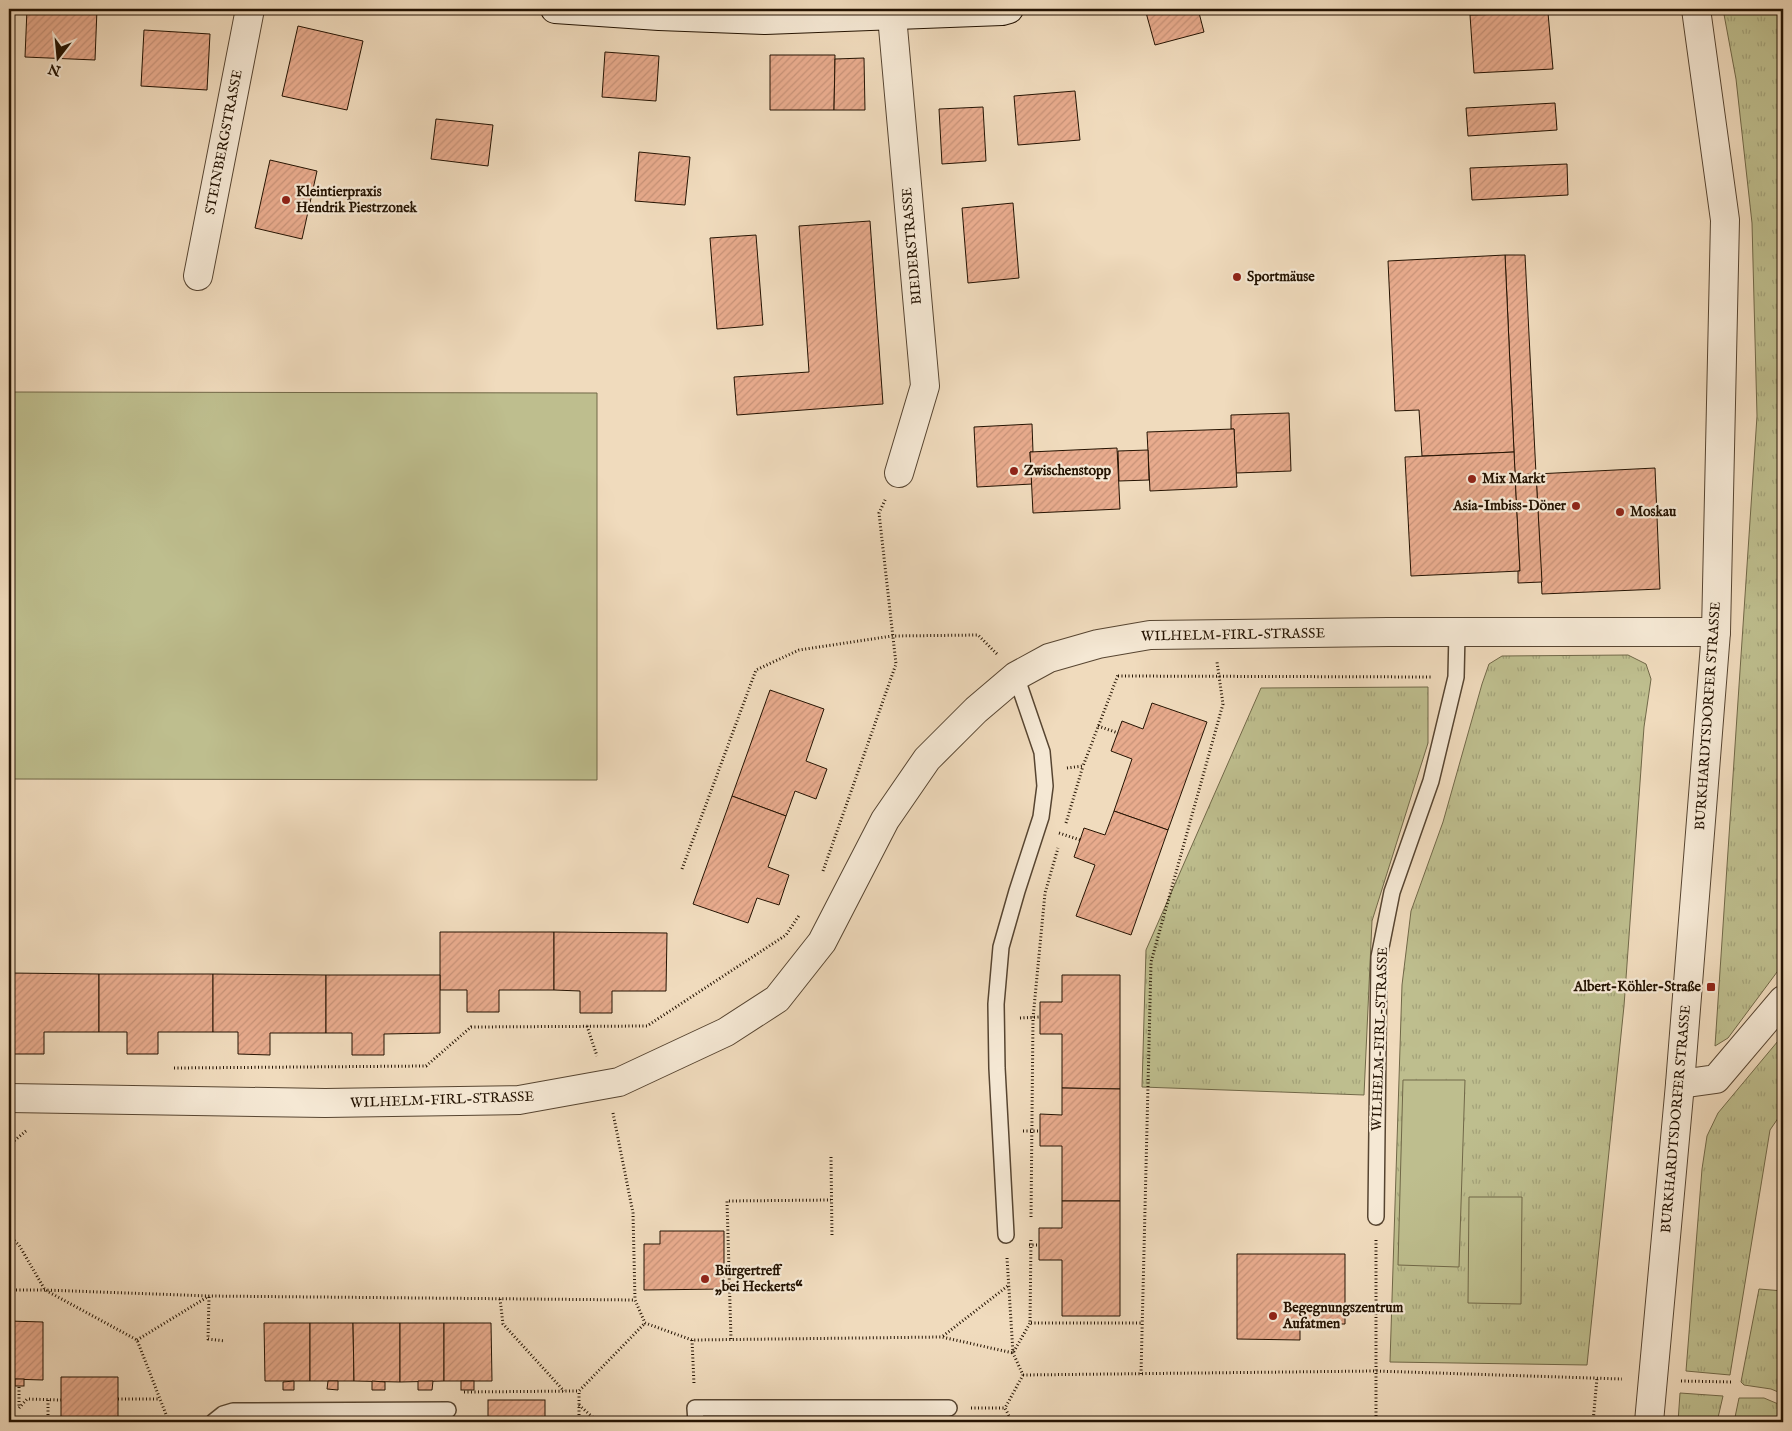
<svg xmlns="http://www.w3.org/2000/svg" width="1792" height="1431" viewBox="0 0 1792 1431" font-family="'IM FELL English',serif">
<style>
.grass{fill:url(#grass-tufts);stroke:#716848}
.park{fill:#bebe8e;stroke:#716848}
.building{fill:url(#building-hatch);stroke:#241302}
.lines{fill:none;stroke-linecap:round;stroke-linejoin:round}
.lane-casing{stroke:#574531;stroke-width:18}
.street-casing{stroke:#574531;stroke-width:30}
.secondary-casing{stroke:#241302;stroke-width:30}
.path{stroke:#241302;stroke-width:3;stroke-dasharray:1 2.5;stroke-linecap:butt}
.lane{stroke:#f5e8d4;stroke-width:15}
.street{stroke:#f5e8d4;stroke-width:28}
.secondary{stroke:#f5e8d4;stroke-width:28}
.poi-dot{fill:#8f2418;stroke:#f5e8d4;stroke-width:2}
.labels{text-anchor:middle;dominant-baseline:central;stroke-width:4.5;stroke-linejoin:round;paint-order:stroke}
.street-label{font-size:14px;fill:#241302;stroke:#f5e8d4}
.poi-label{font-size:14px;font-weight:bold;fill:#241302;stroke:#f5e8d4;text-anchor:start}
</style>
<defs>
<pattern id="grass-tufts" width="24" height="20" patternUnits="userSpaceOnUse" patternTransform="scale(1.25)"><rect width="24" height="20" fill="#bebe8e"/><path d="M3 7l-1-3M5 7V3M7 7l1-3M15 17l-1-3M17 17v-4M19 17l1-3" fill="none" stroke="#a3a279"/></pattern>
<pattern id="building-hatch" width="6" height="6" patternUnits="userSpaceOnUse" patternTransform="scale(1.25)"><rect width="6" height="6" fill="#e8ab8d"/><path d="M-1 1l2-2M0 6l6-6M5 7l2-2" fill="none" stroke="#c79278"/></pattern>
</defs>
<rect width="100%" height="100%" fill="#f0dbbd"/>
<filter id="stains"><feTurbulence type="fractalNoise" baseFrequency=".004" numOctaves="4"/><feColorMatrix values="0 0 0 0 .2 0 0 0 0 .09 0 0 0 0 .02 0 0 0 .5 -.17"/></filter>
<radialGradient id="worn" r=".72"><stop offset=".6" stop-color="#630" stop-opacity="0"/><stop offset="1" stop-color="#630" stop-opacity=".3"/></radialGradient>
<!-- grass -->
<g class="grass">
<polygon points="1723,9 1783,9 1783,964 1728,1038 1715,1046 1757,416 1752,223 1736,79"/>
<polygon points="1628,655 1646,664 1651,679 1644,727 1624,1006 1587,1365 1390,1362 1402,985 1411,911 1443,822 1482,684 1489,664 1502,656"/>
<polygon points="1428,687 1428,743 1372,921 1364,1095 1142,1087 1146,950 1261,688"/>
<polygon points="1783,1035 1783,1111 1770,1130 1730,1375 1686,1371 1702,1169 1707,1136 1718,1113"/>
<polygon points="1759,1289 1783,1291 1783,1394 1771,1389 1744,1385 1741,1382"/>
<polygon points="1680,1393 1723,1396 1717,1422 1678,1422"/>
<polygon points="1739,1398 1764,1398 1783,1406 1783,1422 1734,1422"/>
</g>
<!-- park -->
<g class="park">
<polygon points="9,392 597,393 597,780 9,779"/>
<polygon points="1403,1080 1465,1080 1459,1267 1398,1265"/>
<polygon points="1469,1197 1522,1197 1521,1304 1468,1303"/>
</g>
<!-- building -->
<g class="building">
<polygon points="27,9 97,9 95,60 25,57"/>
<polygon points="1145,9 1198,9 1204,32 1155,45"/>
<polygon points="1548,13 1553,69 1474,73 1470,15"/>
<polygon points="298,26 363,41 347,110 282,96"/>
<polygon points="144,30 210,34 207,90 141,86"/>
<polygon points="605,52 659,56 656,101 602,97"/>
<polygon points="770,55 835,55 834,110 770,110"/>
<polygon points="864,58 865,110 834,110 835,59"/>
<polygon points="1075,91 1080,140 1018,145 1014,96"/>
<polygon points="1555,103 1557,130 1468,136 1466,108"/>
<polygon points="983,107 986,161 942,164 939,109"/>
<polygon points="436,119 493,125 488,166 431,159"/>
<polygon points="639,152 690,157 685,205 635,201"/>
<polygon points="270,160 317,171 302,239 255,228"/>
<polygon points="1567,164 1568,195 1472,200 1470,168"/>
<polygon points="1013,203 1019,278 968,283 962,208"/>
<polygon points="870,221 883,404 737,415 734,377 809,372 799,226"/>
<polygon points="756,235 763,325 717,329 710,238"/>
<polygon points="1505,255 1525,255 1536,474 1515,475"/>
<polygon points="1505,255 1514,452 1422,456 1419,410 1395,411 1388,261"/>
<polygon points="1289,413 1291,471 1236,473 1234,429 1231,429 1231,415"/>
<polygon points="1032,424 1033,452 1030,452 1032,484 977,487 974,427"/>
<polygon points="1234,429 1237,487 1150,491 1147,432"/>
<polygon points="1117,448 1120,509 1033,513 1030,452"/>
<polygon points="1148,450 1149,480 1119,481 1118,451"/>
<polygon points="1514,452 1520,571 1411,576 1405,457"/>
<polygon points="1655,468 1660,589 1542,594 1536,474"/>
<polygon points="1536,474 1542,582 1518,583 1518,571 1520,571 1515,475"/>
<polygon points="770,690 824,709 806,761 827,769 816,799 795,791 786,816 732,796"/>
<polygon points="1152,703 1207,722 1168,830 1114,811 1132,759 1111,751 1122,721 1143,729"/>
<polygon points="732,796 786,816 768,867 789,875 779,905 757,898 748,923 693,904"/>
<polygon points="1114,811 1168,830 1131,935 1076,916 1095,865 1074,857 1080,840 1084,828 1105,835"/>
<polygon points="440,932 554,932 554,990 499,990 499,1012 467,1012 467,990 440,990"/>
<polygon points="554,932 667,933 666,991 612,991 612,1013 580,1013 580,991 554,990"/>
<polygon points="9,973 99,974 99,1032 44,1032 44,1054 13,1054 13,1031 9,1031"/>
<polygon points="99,974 213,974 213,1032 158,1032 158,1054 127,1054 127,1032 99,1032"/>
<polygon points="213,974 326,975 326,1033 270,1033 270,1055 238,1054 238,1032 213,1032"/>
<polygon points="326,975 440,975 440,1033 384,1034 384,1055 352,1055 352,1033 326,1033"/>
<polygon points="1062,975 1120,975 1120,1089 1062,1088 1062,1034 1040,1034 1040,1002 1062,1002"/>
<polygon points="1062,1088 1120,1089 1120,1201 1062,1201 1062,1146 1040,1146 1040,1114 1062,1115"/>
<polygon points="1062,1201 1120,1201 1120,1316 1062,1316 1062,1260 1039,1260 1039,1228 1062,1228"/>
<polygon points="660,1231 724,1231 724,1289 644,1290 644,1244 660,1244"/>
<polygon points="1237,1254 1345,1254 1345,1324 1300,1324 1300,1340 1237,1339"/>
<polygon points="9,1321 43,1322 43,1380 9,1379"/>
<polygon points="264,1323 310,1323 310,1381 265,1381"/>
<polygon points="310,1323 353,1323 354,1381 310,1381"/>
<polygon points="353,1323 400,1323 400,1382 354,1381"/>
<polygon points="400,1323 444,1323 444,1381 400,1382"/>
<polygon points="444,1323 491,1323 492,1381 444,1381"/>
<polygon points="61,1377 118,1377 118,1420 61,1421"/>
<rect x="15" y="1379" width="9" height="7"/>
<polygon points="294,1381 294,1390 283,1390 283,1382"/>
<polygon points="328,1381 338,1381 338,1390 327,1389"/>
<polygon points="372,1381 385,1382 385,1390 372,1390"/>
<polygon points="418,1381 433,1381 432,1390 418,1390"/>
<rect x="461" y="1381" width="13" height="9"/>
<rect x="488" y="1400" width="57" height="22"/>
<polygon points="118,1420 118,1422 61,1422 61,1421"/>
</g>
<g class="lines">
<!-- lane casing -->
<g class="lane-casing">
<g id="lane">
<polyline points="1376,1217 1379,957 1392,892 1431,781 1456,677 1457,632"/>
<polyline points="1006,1235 997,1068 996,1004 1001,947 1017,891 1041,817 1045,786 1042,752 1016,676"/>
<polyline points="213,1422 223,1414 233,1411 448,1410"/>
<polyline points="696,1422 695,1408 949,1408"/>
</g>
</g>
<!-- street casing -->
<g class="street-casing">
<g id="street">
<polyline points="892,16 925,386 899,473"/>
<polyline points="198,276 250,9"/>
<polyline points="1680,1084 1716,1079 1783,1000"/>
<polyline points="9,1098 325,1103 519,1100 619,1082 726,1032 777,999 822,942 885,820 927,759 976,710 1016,676 1049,658 1098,644 1150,635 1388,632 1716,632"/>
<polyline points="1649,1422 1680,1084 1716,632 1725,220 1696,9"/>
</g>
</g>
<!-- secondary casing -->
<g class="secondary-casing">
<polyline id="secondary" points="555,9 659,16 765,20 1002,11 1009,9"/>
</g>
<!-- path -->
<g class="path">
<polyline points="1118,676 1432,677"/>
<polyline points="1098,726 1118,733"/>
<polyline points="1067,768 1083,766 1118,675"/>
<polyline points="1066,823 1083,766"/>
<polyline points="1059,833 1080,840"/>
<polyline points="682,869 756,670 799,650 892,636 978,635 997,654"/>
<polyline points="823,871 896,664 879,513 886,498"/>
<polyline points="1020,1018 1040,1017"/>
<polyline points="587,1026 597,1056"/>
<polyline points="174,1068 426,1066 471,1027 647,1026 786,935 800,914"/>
<polyline points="613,1113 633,1213 635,1300"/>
<polyline points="1023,1131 1040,1131"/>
<polyline points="9,1145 26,1131 26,1129"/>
<polyline points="831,1157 832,1237"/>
<polyline points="1031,1217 1033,1018 1045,893 1058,848"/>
<polyline points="9,1236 19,1245 45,1290 137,1340 169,1422"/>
<polyline points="1031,1240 1030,1323 1143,1323"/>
<polyline points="1376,1240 1376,1422"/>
<polyline points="1029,1245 1039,1245"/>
<polyline points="1007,1258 1013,1353 1023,1375"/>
<polyline points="9,1290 45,1290 209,1296 635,1300 645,1323 692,1340 942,1337 1013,1353 1030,1323"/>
<polyline points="209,1297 208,1339 225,1341"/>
<polyline points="500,1299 503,1324 564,1391"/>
<polyline points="943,1336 1009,1285"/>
<polyline points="731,1339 727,1201 831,1200"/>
<polyline points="137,1340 209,1296"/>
<polyline points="692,1340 694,1384"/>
<polyline points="1141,1374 1151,962 1223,704 1217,662"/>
<polyline points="1023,1375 1375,1371 1622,1379"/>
<polyline points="1681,1381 1733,1382"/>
<polyline points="19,1387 19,1408"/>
<polyline points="464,1392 579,1391"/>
<polyline points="118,1399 160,1399"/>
<polyline points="579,1405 598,1422"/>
<polyline points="19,1408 27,1399 61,1400"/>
<polyline points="971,1408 1005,1408"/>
<polyline points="48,1422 48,1400"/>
<polyline points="469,1422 488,1422"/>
<polyline points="579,1422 579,1391 645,1323"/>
<polyline points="1012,1422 1005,1408 1023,1375"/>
<polyline points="1593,1422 1597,1378"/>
</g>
<!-- lane -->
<use href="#lane" class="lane"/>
<!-- street -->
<use href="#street" class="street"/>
<!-- secondary -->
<use href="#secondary" class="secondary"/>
</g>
<!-- markers -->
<g class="poi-dot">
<circle cx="286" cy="200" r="5"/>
<circle cx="1237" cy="277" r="5"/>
<circle cx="1014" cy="471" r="5"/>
<circle cx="1472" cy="479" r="5"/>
<circle cx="1576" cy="506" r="5"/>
<circle cx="1620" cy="512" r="5"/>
<rect x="1706" y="982" width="10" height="10" rx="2.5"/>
<circle cx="705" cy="1279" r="5"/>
<circle cx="1273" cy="1316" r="5"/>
</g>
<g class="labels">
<!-- street labels -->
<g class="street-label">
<text transform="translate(224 142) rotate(-79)">STEINBERGSTRASSE</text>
<text transform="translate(912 246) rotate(-95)">BIEDERSTRASSE</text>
<text transform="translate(1233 635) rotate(-1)">WILHELM-FIRL-STRASSE</text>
<text transform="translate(1708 716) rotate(-86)">BURKHARDTSDORFER STRASSE</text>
<text transform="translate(1380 1039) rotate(-88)">WILHELM-FIRL-STRASSE</text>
<text transform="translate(442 1100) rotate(-2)">WILHELM-FIRL-STRASSE</text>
<text transform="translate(1676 1119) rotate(-85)">BURKHARDTSDORFER STRASSE</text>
</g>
<!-- poi labels -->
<g class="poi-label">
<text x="296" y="192">Kleintierpraxis<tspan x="296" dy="16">Hendrik Piestrzonek</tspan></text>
<text x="1247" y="277">Sportmäuse</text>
<text x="1024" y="471">Zwischenstopp</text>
<text x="1482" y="479">Mix Markt</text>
<text x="1566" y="506" text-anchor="end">Asia-Imbiss-Döner</text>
<text x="1630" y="512">Moskau</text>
<text x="1701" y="987" text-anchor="end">Albert-Köhler-Straße</text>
<text x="715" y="1271">Bürgertreff<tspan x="715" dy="16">„bei Heckerts“</tspan></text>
<text x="1283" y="1308">Begegnungszentrum<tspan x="1283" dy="16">Aufatmen</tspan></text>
</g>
</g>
<!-- margin -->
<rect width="1792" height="1431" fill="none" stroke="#f0dbbd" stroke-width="30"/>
<rect x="10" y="10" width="1772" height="1411" fill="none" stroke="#241302" stroke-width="2.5"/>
<rect x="15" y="15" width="1762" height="1401" fill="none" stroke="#241302"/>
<!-- north arrow -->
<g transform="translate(58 58) rotate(196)" stroke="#f5e8d4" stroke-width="4" paint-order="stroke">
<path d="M0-4L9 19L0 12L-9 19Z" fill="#241302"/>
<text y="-8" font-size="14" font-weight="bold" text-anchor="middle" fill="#241302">N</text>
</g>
<rect width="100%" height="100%" filter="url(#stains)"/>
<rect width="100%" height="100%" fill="url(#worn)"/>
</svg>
